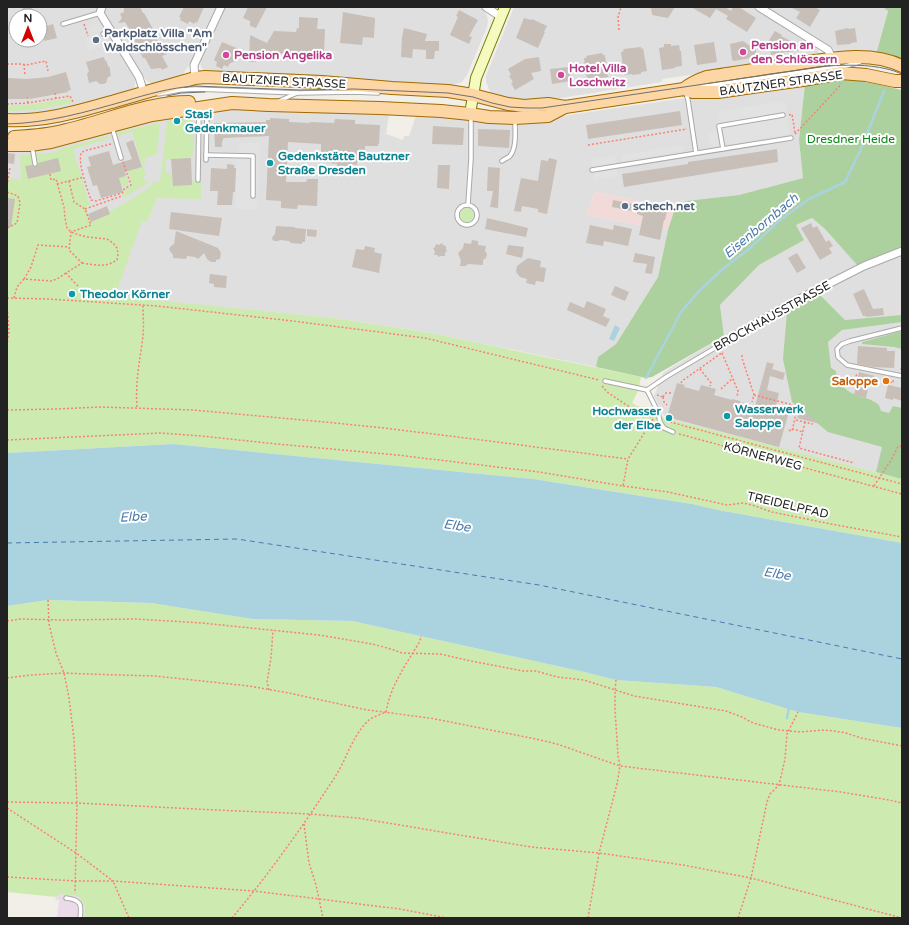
<svg xmlns="http://www.w3.org/2000/svg" width="909" height="925" viewBox="0 0 909 925" font-family="'Varela Round',sans-serif">
	<rect width="100%" height="100%" fill="#f2efe9"/>
	<g fill="#e0dfdf" fill-rule="evenodd">
		<path d="M 7,7 L 480,7 L 483,9 L 487,15 L 488,21 L 487,27 L 467,75 L 462,82 L 450,86 L 205,71 L 201,67 L 200,61 L 194,58 L 183,74 L 178,78 L 155,85 L 147,81 L 143,75 L 135,78 L 135,87 L 132,91 L 50,113 L 7,116 ZM 16,16 L 40,16 L 40,40 L 16,40 Z"/>
		<polygon points="514,7 883,7 888,10 875,58 841,54 819,40 815,47 818,50 819,55 817,57 662,79 662,82 542,101 525,101 496,96 490,92 486,82 486,76"/>
		<polygon points="805,84 799,140 803,178 739,195 686,201 675,208 595,192 586,215 668,230 658,277 616,344 598,357 596,367 431,333 334,318 12,287 7,285 7,149 212,110 261,110 389,115 386,134 403,140 404,136 409,136 416,116 465,119 548,119 576,114 678,99 776,89"/>
		<polygon points="812,218 825,229 857,265 902,247 902,479 819,458 784,450 665,418 654,396 664,372 724,336 720,305 759,265 803,240 796,225"/>
	</g>
	<polygon fill="#f2dad9" points="595,192 675,208 668,230 586,215"/>
	<polygon fill="#ebdbe8" points="60,894 77,896 84,904 85,912 84,918 57,918 59,900 55,900 56,897"/>
	<g fill="#cdebb0">
		<polygon points="69,98 71,103 36,110 7,111 7,106 34,104"/>
		<path d="M 192,117 L 194,142 L 192,157 L 191,158 L 165,160 L 166,173 L 172,173 L 173,186 L 192,185 L 192,181 L 201,182 L 201,199 L 157,198 L 147,222 L 142,221 L 115,296 L 334,318 L 431,333 L 641,377 L 638,391 L 632,403 C 640,409 644,405 650,407 L 653,415 L 902,479 L 902,543 L 718,510 L 692,504 L 533,479 L 173,444 L 7,453 L 7,178 L 21,180 L 20,155 C 31,154 55,155 63,148 L 108,136 L 109,139 L 73,149 L 89,202 L 91,204 L 87,206 L 88,214 L 92,222 L 110,214 L 109,212 L 146,190 L 151,186 L 154,181 L 160,182 L 167,121 Z"/>
		<polygon points="158,123 159,125 160,125 157,154 145,158 144,170 146,175 143,177 144,180 149,182 148,183 123,198 122,195 126,191 125,189 132,185 127,170 135,169 143,167 132,132 117,136 116,133"/>
		<polygon points="126,176 129,183 126,186 122,187 119,178"/>
		<circle cx="467" cy="215" r="7"/>
		<path d="M 48,600 L 151,603 L 252,619 L 352,621 L 580,671 L 616,680 L 716,687 L 798,712 L 902,728 L 902,918 L 84,918 C 86,906 85,904 77,896 L 60,894 L 56,897 L 7,892 L 7,606 Z"/>
	</g>
	<g fill="#add19e">
		<polygon points="883,7 902,7 902,65 875,58 888,11"/>
		<path d="M 838,79 C 860,80 881,85 902,90 L 902,247 L 857,265 L 825,229 L 812,218 L 796,225 L 804,240 L 759,265 L 720,305 L 724,336 L 652,377 L 646,378 L 596,367 L 598,357 L 616,344 L 658,277 L 668,230 L 675,208 L 686,201 L 739,195 L 803,178 L 799,140 L 805,84 Z"/>
		<path d="M 820,295 L 845,320 L 902,315 L 902,322 L 842,330 L 828,342 L 831,368 L 836,371 C 837,387 851,394 865,398 C 870,399 875,402 879,405 L 881,411 L 889,413 L 893,406 L 902,408 L 902,479 L 876,472 L 882,447 L 828,432 L 792,402 L 783,359 L 787,312 Z"/>
		<polygon points="902,331 902,349 894,347 862,344 862,342"/>
	</g>
	<g fill="#e2e2e2">
		<polygon points="98,23 107,43 88,52 86,43 86,37 90,35 88,29 91,28 92,25"/>
		<polygon points="785,101 790,134 711,147 708,132 717,130 716,122 720,121 718,112"/>
		<polygon points="239,143 260,143 257,209 236,209 236,161 211,160 211,151 238,152"/>
		<polygon points="683,145 684,151 622,161 621,155"/>
		<polygon points="615,156 618,176 594,180 591,160"/>
	</g>
	<g fill="#aad3df">
		<polygon points="615,325 620,328 614,341 609,339"/>
		<polygon points="173,444 533,479 692,504 718,510 902,543 902,728 798,712 716,687 616,680 580,671 352,621 252,619 151,603 48,600 7,606 7,453"/>
	</g>
	<g fill="none" stroke-linecap="round" stroke-linejoin="round">
		<g stroke="#aad3df" stroke-width="2.5">
			<polyline points="646,378 681,312 700,290 725,267 749,249 779,221 809,199 845,182 860,151 884,91"/>
			<polyline points="787,718 789,707"/>
		</g>
		<polyline stroke="#4a7aab" stroke-width="1" stroke-dasharray="5 4" stroke-linecap="butt" points="7,543 237,539 539,585 902,659"/>
	</g>
	<g fill="#c7bfb8">
		<polygon points="23,7 32,7 30,16 21,16"/>
		<polygon points="126,7 140,7 143,13 144,13 153,29 151,30 159,43 160,42 167,54 162,56 168,67 162,70 161,68 151,69 145,58 143,58 135,43 135,38 125,22 118,23 122,18 120,14 124,12 124,8"/>
		<polygon points="184,7 204,7 197,23 195,22 194,24 189,21 188,24 180,20 181,18 179,17"/>
		<polygon points="248,7 267,7 256,28 250,26 250,21 243,18"/>
		<polygon points="651,7 675,7 668,18 652,15"/>
		<polygon points="691,7 725,7 731,11 733,7 739,7 756,18 747,32 726,19 728,16 716,9 710,18"/>
		<polygon points="790,7 815,7 820,10 810,27 796,18 800,12"/>
		<polygon points="459,10 478,20 469,36 472,37 469,44 450,35 458,17 456,16"/>
		<polygon points="343,12 375,18 374,38 363,37 362,45 340,43"/>
		<polygon points="299,17 318,18 317,29 325,29 324,55 256,53 256,62 249,62 250,35 267,43 274,31 296,32 297,28 299,28"/>
		<polygon points="524,18 531,20 532,19 547,26 544,32 545,32 538,48 516,38"/>
		<polygon points="53,24 57,38 44,41 44,35 40,34 40,26 44,27"/>
		<polygon points="404,28 427,34 425,41 439,41 439,51 435,51 434,59 426,59 426,50 413,49 412,58 401,57 402,37"/>
		<polygon points="848,28 849,29 855,28 857,42 851,43 851,44 837,45 835,31"/>
		<polygon points="775,31 782,35 781,36 798,45 798,51 778,53 778,54 771,55 770,48 766,45"/>
		<polygon points="743,41 750,46 755,45 757,57 734,61 732,60 730,44"/>
		<polygon points="222,42 239,49 235,58 235,61 229,64 228,67 224,65 222,69 216,66 217,62 214,60"/>
		<polygon points="714,42 717,62 697,65 694,45"/>
		<polygon points="664,44 671,44 671,46 679,45 680,51 681,51 682,66 675,67 675,68 662,70 659,48 664,47"/>
		<polygon points="641,47 641,49 643,48 647,71 641,72 641,74 632,75 632,74 624,75 621,52 624,51 623,49"/>
		<polygon points="602,53 603,55 605,55 608,77 602,78 602,79 589,81 589,80 587,80 584,58 587,58 586,56"/>
		<polygon points="104,57 105,61 106,60 108,66 110,68 110,71 111,76 108,77 106,83 103,84 100,84 96,81 89,83 87,74 89,71 86,62"/>
		<polygon points="539,57 541,71 531,73 534,79 515,90 511,83 513,82 509,76 511,75 508,69 525,59"/>
		<polygon points="569,67 571,81 552,84 550,69"/>
		<polygon points="66,72 71,90 67,91 68,92 30,99 27,97 25,99 8,99 8,78 27,79 48,77"/>
		<polygon points="680,111 682,125 588,139 586,125"/>
		<polygon points="270,118 289,119 289,122 310,123 310,122 334,123 335,119 355,120 355,124 380,125 379,144 378,144 378,146 365,146 365,152 363,152 363,158 358,158 358,162 357,162 357,165 349,164 349,167 337,166 337,164 330,163 330,160 321,160 321,144 288,142 286,182 306,182 307,179 318,179 317,206 298,205 297,209 281,208 281,201 266,200 269,136 223,138 223,141 222,141 222,147 215,147 214,123 266,122 266,120 270,120"/>
		<polygon points="433,126 464,128 463,145 432,144"/>
		<polygon points="478,129 510,130 509,148 478,146"/>
		<polygon points="133,140 142,167 125,172 126,176 119,178 123,192 101,198 97,185 93,186 87,167 91,166 88,157 109,151 113,165 132,159 126,143"/>
		<polygon points="777,149 778,162 624,187 622,174 688,164 688,162"/>
		<polygon points="7,153 15,154 14,164 7,163"/>
		<polygon points="58,158 61,171 28,179 25,166 32,165 34,167 36,167 38,165 38,163"/>
		<polygon points="191,158 192,185 173,186 171,159"/>
		<polygon points="549,158 557,160 547,214 538,212 538,209 522,206 521,212 514,211 521,178 538,181 541,160 548,161"/>
		<polygon points="227,164 234,165 234,168 236,168 235,192 233,192 232,205 217,205 218,191 210,191 211,168 227,169"/>
		<polygon points="438,165 450,165 449,189 437,188"/>
		<polygon points="488,167 500,168 498,208 490,207 493,191 487,191"/>
		<polygon points="7,198 15,199 11,227 7,227"/>
		<polygon points="613,200 667,211 665,220 664,220 660,240 639,235 643,216 637,214 637,212 612,207"/>
		<polygon points="107,206 110,214 91,222 88,214"/>
		<polygon points="171,212 222,218 219,236 169,229"/>
		<polygon points="487,218 528,228 526,237 485,229"/>
		<polygon points="811,223 813,228 817,226 826,242 829,240 833,246 829,248 832,253 820,260 801,228"/>
		<polygon points="590,225 613,230 614,225 632,229 628,246 604,241 603,246 586,243"/>
		<polygon points="276,226 294,227 295,228 306,229 305,242 302,242 302,244 291,243 289,241 280,240 278,241 274,241 272,239 273,236 275,234"/>
		<polygon points="307,229 317,230 316,237 307,236"/>
		<polygon points="176,231 218,248 221,253 220,259 216,260 216,262 211,262 207,259 204,253 198,259 195,257 187,256 186,259 173,258 173,255 170,251 169,249 171,246 174,244"/>
		<polygon points="472,240 478,241 478,245 486,246 485,251 487,254 486,258 483,260 483,265 468,264 466,266 460,266 461,261 458,253 463,248 464,243 471,244"/>
		<polygon points="442,243 443,245 446,246 446,249 447,251 445,253 445,256 441,256 439,257 437,255 434,255 435,251 433,249 435,247 436,244 439,245"/>
		<polygon points="508,245 524,247 522,258 506,254"/>
		<polygon points="365,246 375,248 374,252 382,254 379,273 352,267 356,249 364,250"/>
		<polygon points="635,253 655,257 652,274 645,273 647,264 633,262"/>
		<polygon points="797,253 806,268 797,273 788,258"/>
		<polygon points="528,258 541,261 540,267 546,268 544,282 536,281 535,285 526,283 527,279 520,277 516,272 517,266"/>
		<polygon points="210,274 227,276 226,288 214,287 214,284 209,283"/>
		<polygon points="615,286 629,292 625,301 611,295"/>
		<polygon points="864,289 873,309 883,308 884,315 866,317 866,316 863,316 853,294"/>
		<polygon points="587,301 606,309 603,316 610,319 606,327 567,310 570,302 584,308"/>
		<polygon points="858,346 887,348 887,351 895,351 894,368 873,367 857,364"/>
		<polygon points="767,362 774,364 772,369 785,373 783,380 770,376 767,390 779,393 775,411 788,415 779,447 667,417 677,383 685,385 684,387 699,391 701,385 716,389 714,395 732,400 732,399 740,401 740,402 755,406"/>
		<polygon points="859,372 875,376 873,385 869,385 866,398 854,395"/>
		<polygon points="888,385 902,388 902,401 893,398 893,400 885,398"/>
		<polygon points="800,408 820,424 797,418"/>
	</g>
	<g fill="none" stroke-linecap="round" stroke-linejoin="round">
		<defs>
			<g id="lane">
				<polyline points="63,24 100,13"/>
				<polyline points="103,34 111,32"/>
				<polyline points="698,87 823,69 842,67 860,62"/>
				<polyline points="686,93 688,100 696,153"/>
				<polyline points="158,94 180,90 195,89 298,93 355,92 378,93"/>
				<polyline points="279,101 297,93"/>
				<polyline points="112,127 121,158"/>
				<polyline points="32,146 35,164"/>
				<polyline points="723,149 719,126 783,115"/>
				<polyline points="206,155 253,156 253,196"/>
				<polyline points="206,160 207,109"/>
				<path d="M 502,161 C 504,159 508,158 510,156 C 517,147 515,131 515,121"/>
				<polyline points="592,170 791,138"/>
				<polyline points="198,180 199,111"/>
				<polyline points="468,204 471,159 471,121 470,116"/>
				<circle cx="467" cy="215" r="10"/>
				<polyline points="902,328 850,341 842,344 837,349 838,357 847,365 902,376"/>
				<polyline points="605,381 647,390"/>
				<polyline points="647,390 666,377 720,345"/>
				<polyline points="647,390 658,412 660,422 664,428 673,432"/>
				<path d="M 66,898 C 81,900 82,904 80,918"/>
			</g>
			<g id="street">
				<polyline points="102,7 100,13 139,77 144,93"/>
				<polyline points="486,7 501,17"/>
				<polyline points="759,7 828,50 841,73"/>
				<polyline points="195,78 194,65 221,7"/>
				<polyline points="720,345 797,300 864,266 902,251"/>
			</g>
			<polyline id="secondary" points="470,114 476,78 505,7"/>
			<g id="primary">
				<path d="M 684,89 C 691,83 698,80 707,77 C 736,73 765,68 794,64 C 828,59 870,50 902,66"/>
				<path d="M 7,120 C 44,122 80,111 115,101 C 142,93 168,86 195,78 L 205,77 L 322,82 L 392,88 L 448,91 L 473,95 L 508,104 L 524,106 L 548,104 L 565,107"/>
				<path d="M 14,137 C 32,136 49,135 66,130 C 107,121 146,102 189,102"/>
				<polyline points="7,145 30,145 51,142 152,115 232,103 269,105 380,108 441,111 470,114 489,117 515,118 548,116 565,107 684,89 693,92 718,92 803,80 841,73 866,75 895,81 902,81"/>
			</g>
		</defs>
		<use href="#lane" stroke="#a9a9a9" stroke-width="5.5"/>
		<use href="#street" stroke="#a9a9a9" stroke-width="9"/>
		<use href="#secondary" stroke="#707d05" stroke-width="12"/>
		<use href="#primary" stroke="#a06b00" stroke-width="14"/>
		<g stroke="#fa8072" stroke-width="1.5" stroke-dasharray="2 2" stroke-linecap="butt">
			<polyline points="84,24 88,36"/>
			<polyline points="619,30 618,17 621,7"/>
			<polyline points="7,64 22,64 26,65 46,61 48,71"/>
			<polyline points="24,64 25,76"/>
			<polyline points="55,93 56,99"/>
			<polyline points="27,97 28,103"/>
			<polyline points="7,104 28,103 70,96 73,102"/>
			<polyline points="789,115 792,114 795,133"/>
			<polyline points="795,134 839,87 840,83"/>
			<path d="M 111,144 L 84,151 L 81,153 C 78,165 87,188 91,200 L 96,201 L 122,193 L 124,191 L 124,189 L 131,185 L 123,162"/>
			<polyline points="588,145 687,129"/>
			<path d="M 50,174 L 51,180 L 56,179 L 64,207 L 65,218 L 67,228 L 71,232 L 79,235 L 87,237 L 107,239 L 113,243 L 117,248 L 118,254 L 117,260 C 105,268 95,265 82,263"/>
			<polyline points="69,181 74,202 85,209 91,225 71,232 69,250 82,263 66,273 73,281 79,287"/>
			<polyline points="57,184 84,177"/>
			<polyline points="7,186 10,167"/>
			<polyline points="7,192 18,196 20,203 17,223 7,228"/>
			<polyline points="85,209 122,196"/>
			<polyline points="24,279 31,267 38,245 69,247"/>
			<polyline points="7,298 49,299 157,306 293,321 425,338 599,380"/>
			<polyline points="14,298 17,287 24,279 51,281 57,279 66,273"/>
			<polyline points="7,304 9,331 7,344"/>
			<polyline points="722,353 738,391 737,397"/>
			<polyline points="742,355 742,358 754,395 752,402"/>
			<polyline points="700,369 711,383 710,386"/>
			<polyline points="901,370 902,366"/>
			<polyline points="886,381 893,383 893,380"/>
			<polyline points="681,383 682,381 723,352"/>
			<polyline points="854,384 857,373"/>
			<polyline points="602,386 607,392 634,410 653,417"/>
			<polyline points="721,389 733,378"/>
			<polyline points="657,395 663,397"/>
			<polyline points="754,395 793,405 795,418 792,431 788,430"/>
			<polyline points="663,397 664,402 667,405"/>
			<polyline points="663,397 666,393 671,393"/>
			<path d="M 137,407 C 135,383 140,360 143,336 C 144,326 143,316 143,305"/>
			<polyline points="7,410 55,409 101,407 193,410 325,422 384,428 474,439 628,459"/>
			<polyline points="796,420 813,424"/>
			<polyline points="666,421 902,484"/>
			<polyline points="805,422 799,448 854,463"/>
			<polyline points="792,429 803,432"/>
			<polyline points="679,434 902,494"/>
			<polyline points="7,440 161,433 201,436 277,444 397,455 539,472 623,486 628,459 653,419"/>
			<polyline points="623,486 668,492 727,505 743,503 752,505 772,512 831,524 902,537"/>
			<polyline points="874,486 891,460 898,447 900,446 902,447"/>
			<polyline points="48,600 49,624 56,653 64,673 69,698 74,739 77,803 75,893"/>
			<polyline points="7,621 21,619 62,620 136,619 202,623 319,635 372,644 391,649 402,653 440,654 471,661 523,671 536,671 557,677 584,680 634,696 726,711 742,717 753,723 779,730 800,732 824,730 834,731 846,733 861,738 902,746"/>
			<polyline points="7,678 31,675 64,673 87,674 155,676 249,686 289,693 367,710 430,718 536,739 557,744 620,766 841,792 889,800 902,803"/>
			<polyline points="269,690 267,682 271,658 273,630"/>
			<polyline points="7,802 77,803 216,810 310,814 358,818 531,847 599,853 683,865 751,878 902,918"/>
			<polyline points="7,808 76,853 113,881 254,891 400,909 447,918"/>
			<polyline points="304,824 309,863 316,885 323,918"/>
			<polyline points="7,877 76,881 113,881 129,918"/>
			<path d="M 232,918 C 269,874 303,826 335,777 C 346,760 352,737 367,722 C 371,717 380,715 386,712 C 391,684 406,665 420,641 L 421,636"/>
			<polyline points="588,918 599,853 617,784 620,766 618,755 615,710 615,692 616,680"/>
			<polyline points="738,918 751,878 767,802 770,794 779,785 785,759 787,734 798,712"/>
		</g>
		<use href="#lane" stroke="#fff" stroke-width="3.5"/>
		<use href="#street" stroke="#fff" stroke-width="7"/>
		<use href="#secondary" stroke="#f7fabf" stroke-width="10"/>
		<use href="#primary" stroke="#fcd6a4" stroke-width="12"/>
		<g stroke="#707070" stroke-width="1">
			<polyline points="167,96 181,93 205,92"/>
			<path d="M 7,124 C 48,123 86,112 125,101 C 148,94 170,88 194,86 L 300,90 L 354,89 L 448,93 L 473,97 L 492,103 L 510,107 L 527,108 L 542,108 L 826,66 C 846,65 867,64 887,69 C 892,70 897,72 902,74"/>
		</g>
	</g>
	<g fill="#5c6f8a" stroke="#fff" stroke-width="1.5">
		<circle cx="96" cy="40" r="4"/>
		<circle cx="625" cy="206" r="4"/>
	</g>
	<g fill="#d1479c" stroke="#fff" stroke-width="1.5">
		<circle cx="743" cy="52" r="4"/>
		<circle cx="226" cy="55" r="4"/>
		<circle cx="561" cy="75" r="4"/>
	</g>
	<g fill="#0f9aa8" stroke="#fff" stroke-width="1.5">
		<circle cx="177" cy="121" r="4"/>
		<circle cx="270" cy="163" r="4"/>
		<circle cx="72" cy="294" r="4"/>
		<circle cx="727" cy="416" r="4"/>
		<circle cx="669" cy="418" r="4"/>
	</g>
	<circle fill="#e8710a" stroke="#fff" stroke-width="1.5" cx="886" cy="381" r="4"/>
	<g text-anchor="middle" dominant-baseline="central" stroke-width="4" stroke-linejoin="round" paint-order="stroke">
		<g font-size="12" font-weight="bold" fill="#4e5e75" stroke="#fff" text-anchor="start">
			<text x="104" y="33">Parkplatz Villa "Am<tspan x="104" dy="14">Waldschlösschen"</tspan></text>
			<text x="633" y="206">schech.net</text>
		</g>
		<g font-size="12" font-weight="bold" fill="#b23c85" stroke="#fff" text-anchor="start">
			<text x="751" y="45">Pension an<tspan x="751" dy="14">den Schlössern</tspan></text>
			<text x="234" y="55">Pension Angelika</text>
			<text x="569" y="68">Hotel Villa<tspan x="569" dy="14">Loschwitz</tspan></text>
		</g>
		<g font-size="12" fill="#222" stroke="#fff">
			<text transform="translate(284 81) rotate(3)">BAUTZNER STRASSE</text>
			<text transform="translate(781 83) rotate(-8)">BAUTZNER STRASSE</text>
			<text transform="translate(772 316) rotate(-29)">BROCKHAUSSTRASSE</text>
			<text transform="translate(763 456) rotate(15)">KÖRNERWEG</text>
			<text transform="translate(788 505) rotate(13)">TREIDELPFAD</text>
		</g>
		<g font-size="12" font-weight="bold" fill="#0d838f" stroke="#fff" text-anchor="start">
			<text x="185" y="114">Stasi<tspan x="185" dy="14">Gedenkmauer</tspan></text>
			<text x="278" y="156">Gedenkstätte Bautzner<tspan x="278" dy="14">Straße Dresden</tspan></text>
			<text x="80" y="294">Theodor Körner</text>
			<text x="735" y="409">Wasserwerk<tspan x="735" dy="14">Saloppe</tspan></text>
			<text x="661" y="411" text-anchor="end">Hochwasser<tspan x="661" dy="14">der Elbe</tspan></text>
		</g>
		<g font-size="12" fill="#0c8416" stroke="#fff">
			<text x="851" y="139">Dresdner Heide</text>
		</g>
		<g font-size="12" font-weight="bold" fill="#c56008" stroke="#fff" text-anchor="end">
			<text x="878" y="381">Saloppe</text>
		</g>
		<g font-size="13" font-style="italic" fill="#4a7aab" stroke="#fff">
			<text transform="translate(761 226) rotate(-40)">Eisenbornbach</text>
			<text transform="translate(133 517) rotate(-3)">Elbe</text>
			<text transform="translate(457 526) rotate(8)">Elbe</text>
			<text transform="translate(777 574) rotate(9)">Elbe</text>
		</g>
	</g>
	<rect width="909" height="925" fill="none" stroke="#222222" stroke-width="16"/>
	<g transform="translate(28 28)"><circle r="19" fill="#ffffff" stroke="#a7a7a7"/>
	<path d="M0-3L7 15L0 10L-7 15Z" fill="#d40000"/>
	<text y="-6" font-size="11" font-weight="bold" text-anchor="middle" fill="#222222">N</text>
	</g>
</svg>
